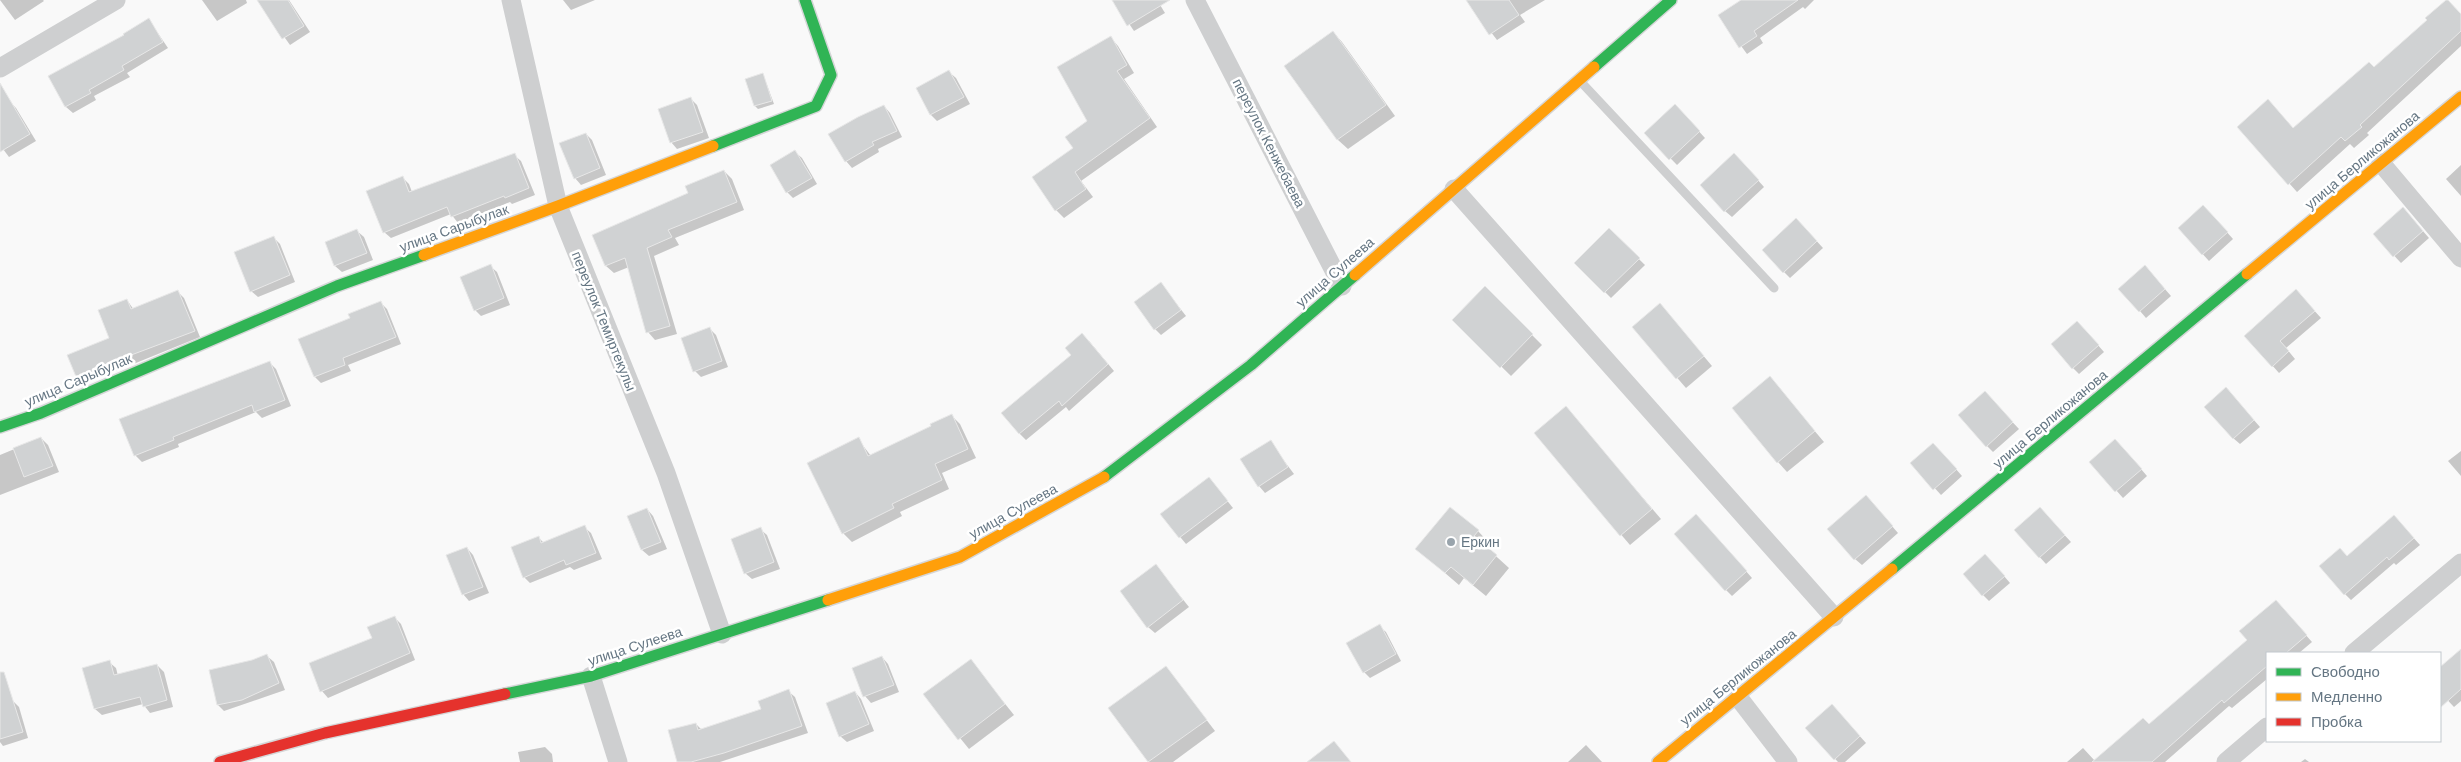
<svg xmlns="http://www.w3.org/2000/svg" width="2461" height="762" viewBox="0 0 2461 762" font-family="Arial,sans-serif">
	<rect width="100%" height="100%" fill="#f9f9f9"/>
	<g fill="#0003">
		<polygon points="0,0 43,0 44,1 15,20"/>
		<polygon points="202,0 246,0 247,3 217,21"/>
		<polygon points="273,0 289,0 310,32 290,45 263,7"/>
		<polygon points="563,0 595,0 571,10"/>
		<polygon points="1113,0 1157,0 1165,13 1134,31"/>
		<polygon points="1480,0 1545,0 1520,15 1525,22 1497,40 1471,6"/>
		<polygon points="1742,0 1814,0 1805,9 1803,7 1760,38 1763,43 1747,54 1719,16"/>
		<polygon points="2461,15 2461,46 2367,133 2369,135 2354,148 2350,144 2297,192 2239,127 2276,109 2294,129 2374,69"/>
		<polygon points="149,20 168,48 127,73 130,77 94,96 96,100 73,113 66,107 50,77 125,36"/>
		<polygon points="1333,32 1342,42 1395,116 1348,149 1338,140 1286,66"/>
		<polygon points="1111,38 1118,46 1134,73 1124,79 1157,127 1081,181 1093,197 1064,218 1056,210 1075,149 1089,121"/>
		<polygon points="949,72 956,78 970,104 937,121 931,115 917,89"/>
		<polygon points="763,74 774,104 758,109 755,106"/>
		<polygon points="691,99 697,105 709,138 677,149 671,142"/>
		<polygon points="10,102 16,108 36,141 9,157 0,145 0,108"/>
		<polygon points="1675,105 1705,138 1677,165 1646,133"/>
		<polygon points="884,106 890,113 902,137 878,149 879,152 852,168 846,161"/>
		<polygon points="586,134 592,140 606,175 581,185 575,178"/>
		<polygon points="795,152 802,158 817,184 793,198 787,192"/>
		<polygon points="514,155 521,161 535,195 512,204 510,202 458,223 451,214 391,238 384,232 403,178 409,184 412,192"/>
		<polygon points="1741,161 1764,187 1732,217 1725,211"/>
		<polygon points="2461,165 2461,196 2446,179"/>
		<polygon points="724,171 732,179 744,210 675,238 679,245 654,256 677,334 655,340 648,332 629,267 614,273 606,266 593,236 690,194"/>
		<polygon points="2210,213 2233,239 2209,261 2179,228"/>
		<polygon points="2409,215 2429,238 2401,263 2374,234"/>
		<polygon points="1803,226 1823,248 1790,278 1784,272"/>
		<polygon points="1609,230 1645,265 1611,298 1576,263"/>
		<polygon points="357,231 364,237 373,260 342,272 335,266 326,243"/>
		<polygon points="274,238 280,244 295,282 258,297 251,291"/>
		<polygon points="490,266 497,272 510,305 481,316 475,310"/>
		<polygon points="2151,273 2171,296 2146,318 2140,311"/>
		<polygon points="1161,284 1186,316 1161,335 1155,329"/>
		<polygon points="1485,288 1542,345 1511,376 1454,320"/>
		<polygon points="178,292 184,298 200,337 84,384 78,378 111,338 127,300 134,310"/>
		<polygon points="2302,297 2321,318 2286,348 2295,359 2279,373 2246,336"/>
		<polygon points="380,302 387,309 401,344 348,365 351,371 321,383 315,377 352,319"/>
		<polygon points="1669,315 1712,366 1686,388 1633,327"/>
		<polygon points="709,328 716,335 728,367 701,377 695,371"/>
		<polygon points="2084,329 2104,352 2079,374 2073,368"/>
		<polygon points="1089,341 1114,371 1069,411 1066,407 1026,440 1019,433"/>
		<polygon points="270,363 276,369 291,406 262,418 256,412 178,444 179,447 142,462 135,455"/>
		<polygon points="1770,378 1824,442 1787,472 1778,462"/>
		<polygon points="2232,395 2260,427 2240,444 2233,438"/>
		<polygon points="1991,399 2019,429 1993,452 1987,446"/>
		<polygon points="1566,408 1661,519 1630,545 1535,434"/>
		<polygon points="951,415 960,424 976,458 942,473 949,489 900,512 902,516 852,542 843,533 808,464 858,439 871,456 932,427"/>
		<polygon points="41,438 48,445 59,472 0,495 0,455"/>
		<polygon points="1270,442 1294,474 1265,493 1259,486"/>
		<polygon points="2122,447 2147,476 2123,498 2091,462"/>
		<polygon points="1940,451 1962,476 1941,495 1912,463"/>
		<polygon points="2461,451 2461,476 2448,461"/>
		<polygon points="1209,478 1233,508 1186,544 1162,515"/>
		<polygon points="1872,503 1898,533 1862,565 1855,559"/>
		<polygon points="647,509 653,516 667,549 649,556 642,550 629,516"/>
		<polygon points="2046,515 2071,542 2046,564 2016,531"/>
		<polygon points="2394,516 2420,545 2396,565 2394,563 2351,600 2345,594 2347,557"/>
		<polygon points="1703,522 1752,578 1732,596 1726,590"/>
		<polygon points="584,527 591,533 602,559 574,570 570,567 530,583 524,577 538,537 544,543"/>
		<polygon points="760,529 767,535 780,569 752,579 745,573"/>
		<polygon points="1478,531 1490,544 1487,548 1509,568 1486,596 1464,578 1459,585 1417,549"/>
		<polygon points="467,548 473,555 489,593 469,601 463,594"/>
		<polygon points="1992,562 2010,583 1989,601 1983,595"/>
		<polygon points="1156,566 1189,607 1155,633 1148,627"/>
		<polygon points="2282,608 2312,642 2299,653 2267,653 2267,679 2232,708 2229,706 2165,762 2067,762 2083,748 2095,761 2149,726 2249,640"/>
		<polygon points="394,617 401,624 415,660 328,698 322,691"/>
		<polygon points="1379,626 1386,632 1401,661 1370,678 1364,672"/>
		<polygon points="2461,651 2461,701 2454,707 2440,692 2440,669"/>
		<polygon points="267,656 274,662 285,690 224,711 218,705"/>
		<polygon points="882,657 888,664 899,692 871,703 865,696 853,668"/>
		<polygon points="970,660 1014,715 969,749 925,695"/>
		<polygon points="109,662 116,668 118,676 157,665 164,672 173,707 150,713 143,704 102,715 95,709 84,669"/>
		<polygon points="1166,667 1215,731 1173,762 1149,762 1110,708"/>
		<polygon points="788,691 795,697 808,733 720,762 678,762 696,724 702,730 762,710"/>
		<polygon points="855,692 861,699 874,731 847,742 840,736"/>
		<polygon points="13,701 19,707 28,738 3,746 0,742 0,705"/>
		<polygon points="1838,712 1866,743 1845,762 1838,762 1807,728"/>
		<polygon points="1586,745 1602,762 1568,762"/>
		<polygon points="545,747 552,754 553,762 520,762 518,752"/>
		<polygon points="2305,759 2309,762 2301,762"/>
	</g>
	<g fill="#d0d2d3" stroke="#e8e8e8">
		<polygon points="257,0 288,0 304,26 282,39"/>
		<polygon points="1112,0 1170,0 1127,26"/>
		<polygon points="1466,0 1509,0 1519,15 1489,35"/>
		<polygon points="1741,0 1798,0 1754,31 1757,36 1739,48 1718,15"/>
		<polygon points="2446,0 2448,0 2461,14 2461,31 2360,125 2362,127 2345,141 2341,137 2288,185 2237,127 2268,99 2293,128 2369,62 2374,67 2427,20 2425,18"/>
		<polygon points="149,18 163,42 122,66 124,70 89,90 91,93 65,107 48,76 124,35 123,34"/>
		<polygon points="1333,31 1386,105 1337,140 1284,66"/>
		<polygon points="1111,36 1127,65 1117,71 1150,118 1075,172 1086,189 1055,211 1032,177 1073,148 1065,137 1087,121 1057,67"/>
		<polygon points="949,70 964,97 930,115 916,88"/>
		<polygon points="763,73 772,101 754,106 745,79"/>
		<polygon points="0,83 30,134 0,152"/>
		<polygon points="691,97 703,132 670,143 658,109"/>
		<polygon points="1675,104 1700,131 1669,160 1644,133"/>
		<polygon points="884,105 897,131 872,142 874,145 845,162 828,134 858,117"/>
		<polygon points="586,133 600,168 574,179 559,143"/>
		<polygon points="795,150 812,178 786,193 770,165"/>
		<polygon points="515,153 529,188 505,198 504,196 451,217 447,207 383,233 366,191 403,176 409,192"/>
		<polygon points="1734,153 1759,180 1724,212 1700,185"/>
		<polygon points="724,170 737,202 668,230 672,237 647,248 670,326 646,333 625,258 605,266 592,235 688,193 685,186"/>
		<polygon points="2203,205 2228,232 2202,255 2178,228"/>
		<polygon points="2403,207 2423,231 2393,257 2373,234"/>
		<polygon points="1796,218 1817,241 1783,273 1762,250"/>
		<polygon points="1609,228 1640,258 1604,293 1574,263"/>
		<polygon points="357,229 367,253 334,266 325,242"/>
		<polygon points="274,236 290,275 250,292 234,252"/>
		<polygon points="491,264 504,298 474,311 460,277"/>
		<polygon points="2145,265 2165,289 2139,312 2118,289"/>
		<polygon points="1161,282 1181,310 1154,330 1134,302"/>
		<polygon points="1485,286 1533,334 1500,368 1452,320"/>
		<polygon points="2296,289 2315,311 2280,341 2289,351 2272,367 2244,336"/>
		<polygon points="178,290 195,331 94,369 95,372 77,379 67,355 109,338 98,310 127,299 131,309"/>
		<polygon points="381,301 396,337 343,358 345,365 314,377 298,339 350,318 348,314"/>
		<polygon points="1660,303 1704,356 1676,379 1632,327"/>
		<polygon points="2077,321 2099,345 2072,369 2051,344"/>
		<polygon points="710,327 722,361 693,372 681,338"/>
		<polygon points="1082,333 1108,364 1062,406 1059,401 1019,434 1001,413 1071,355 1065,348"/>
		<polygon points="270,361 285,400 254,412 252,405 173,437 174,440 134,456 119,419"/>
		<polygon points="1770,376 1815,431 1777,463 1732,408"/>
		<polygon points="2226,387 2254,420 2233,439 2204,407"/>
		<polygon points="1985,391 2013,422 1986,447 1958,415"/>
		<polygon points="1566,406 1652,509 1620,536 1534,433"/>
		<polygon points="952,414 968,449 935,464 942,480 892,504 894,508 842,534 807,463 859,437 868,456 931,426 930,424"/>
		<polygon points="41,437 53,466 24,477 13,448"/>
		<polygon points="2115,439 2142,469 2115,492 2089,462"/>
		<polygon points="1271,440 1288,467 1258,487 1240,459"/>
		<polygon points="1933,443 1957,469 1933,490 1910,463"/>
		<polygon points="1209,477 1228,501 1179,538 1160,514"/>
		<polygon points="1866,495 1893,526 1854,560 1827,529"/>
		<polygon points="1450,507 1479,530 1474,536 1497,555 1473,585 1451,567 1445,573 1415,549"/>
		<polygon points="2040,507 2065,535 2039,558 2014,530"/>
		<polygon points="647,508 661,542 641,550 627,516"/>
		<polygon points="1696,514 1747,571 1725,591 1674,534"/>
		<polygon points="2394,515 2414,538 2389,560 2387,557 2344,595 2319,566 2340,548 2347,556"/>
		<polygon points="585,525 596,553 566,565 564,560 523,578 511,547 539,536 541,543"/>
		<polygon points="761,527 774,562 744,574 731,539"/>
		<polygon points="467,547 483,587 462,595 446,555"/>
		<polygon points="1985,554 2005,576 1982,596 1963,574"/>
		<polygon points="1156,564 1183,600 1147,628 1120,591"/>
		<polygon points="2276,600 2307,635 2286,653 2267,653 2267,666 2224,703 2222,700 2152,762 2092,762 2143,718 2149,724 2247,640 2239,631"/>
		<polygon points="395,616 410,653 320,692 309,663 372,638 367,627"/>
		<polygon points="1380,624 1396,654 1363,673 1346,643"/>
		<polygon points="2461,649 2461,689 2440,708 2440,667"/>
		<polygon points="267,654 279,683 242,700 217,705 209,670 252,660"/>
		<polygon points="882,656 894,685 863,697 852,668"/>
		<polygon points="971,659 1005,704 958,740 923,694"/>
		<polygon points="110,660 114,675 157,664 167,700 143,707 140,697 94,709 82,668"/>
		<polygon points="1166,666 1207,720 1148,762 1108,708"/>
		<polygon points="0,672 4,672 23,732 0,739"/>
		<polygon points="789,689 802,726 724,753 691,762 677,762 668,730 696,723 698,730 761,709 758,701"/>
		<polygon points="855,691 869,724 839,737 826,703"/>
		<polygon points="1832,704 1860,736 1834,760 1805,728"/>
		<polygon points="1334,741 1351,762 1307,762"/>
	</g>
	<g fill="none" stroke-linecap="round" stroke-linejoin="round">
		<defs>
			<g id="fast">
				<polyline points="1594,67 1671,0"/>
				<polyline points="713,146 816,106 831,75 805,0"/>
				<polyline points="0,427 41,413 337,286 424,255"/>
				<polyline points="1104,477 1251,365 1355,275"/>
				<polyline points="1892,569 2247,274"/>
				<polyline points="505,694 591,676 828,600"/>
			</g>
			<g id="slow">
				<polyline points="424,255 558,206 713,146"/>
				<polyline points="2247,274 2461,97"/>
				<polyline points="1355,275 1594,67"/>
				<polyline points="828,600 960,557 1104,477"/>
				<polyline points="1658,762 1892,569"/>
			</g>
			<polyline id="jam" points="220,762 325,733 505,694"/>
		</defs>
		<use href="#fast" stroke="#d5d6d7" stroke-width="14"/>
		<use href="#slow" stroke="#d5d6d7" stroke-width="14"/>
		<use href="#jam" stroke="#d5d6d7" stroke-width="14"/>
		<polyline stroke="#cecfd0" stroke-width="9" points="1581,82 1774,288"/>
		<g stroke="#cecfd0" stroke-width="19">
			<polyline points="511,0 558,206 666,473 722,634"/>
			<polyline points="1195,0 1342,286"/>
			<polyline points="0,68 116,0"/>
			<polyline points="2381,163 2461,258"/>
			<polyline points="1454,189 1834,617"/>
			<polyline points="2354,653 2461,563"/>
			<polyline points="591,676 618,762"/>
			<polyline points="1738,697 1788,762"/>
			<polyline points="2226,762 2267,727"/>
		</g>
		<use href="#fast" stroke="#30b455" stroke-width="11"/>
		<use href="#slow" stroke="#ff9f0a" stroke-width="11"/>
		<use href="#jam" stroke="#e5322d" stroke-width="11"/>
	</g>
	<circle fill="#99a4ac" stroke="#fff" stroke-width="2" cx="1451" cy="542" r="5"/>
	<g text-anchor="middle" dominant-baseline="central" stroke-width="5" stroke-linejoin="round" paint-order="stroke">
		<g font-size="14" fill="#657683" stroke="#fff">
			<text transform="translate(1269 143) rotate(63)">переулок Кенжебаева</text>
			<text transform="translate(2362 160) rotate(-40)">улица Берликожанова</text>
			<text transform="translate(454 228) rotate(-20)">улица Сарыбулак</text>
			<text transform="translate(1335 272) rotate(-41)">улица Сулеева</text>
			<text transform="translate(604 321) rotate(68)">переулок Темиртекулы</text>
			<text transform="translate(78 380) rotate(-23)">улица Сарыбулак</text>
			<text transform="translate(2050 419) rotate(-40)">улица Берликожанова</text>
			<text transform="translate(1013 511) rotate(-29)">улица Сулеева</text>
			<text transform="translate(635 646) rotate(-18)">улица Сулеева</text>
			<text transform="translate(1738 677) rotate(-39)">улица Берликожанова</text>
		</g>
		<g font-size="14" fill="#657683" stroke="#fff" text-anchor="start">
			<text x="1461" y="542">Еркин</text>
		</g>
	</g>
	<rect x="2266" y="652" width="175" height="90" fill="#ffffff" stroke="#c1c8cd"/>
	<rect x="2276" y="668" width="25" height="8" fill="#30b455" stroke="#c1c8cd"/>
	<text x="2311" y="677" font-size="15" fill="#657683">Свободно</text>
	<rect x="2276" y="693" width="25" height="8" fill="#ff9f0a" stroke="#c1c8cd"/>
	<text x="2311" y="702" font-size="15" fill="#657683">Медленно</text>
	<rect x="2276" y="718" width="25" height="8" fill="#e5322d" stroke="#c1c8cd"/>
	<text x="2311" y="727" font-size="15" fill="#657683">Пробка</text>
</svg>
